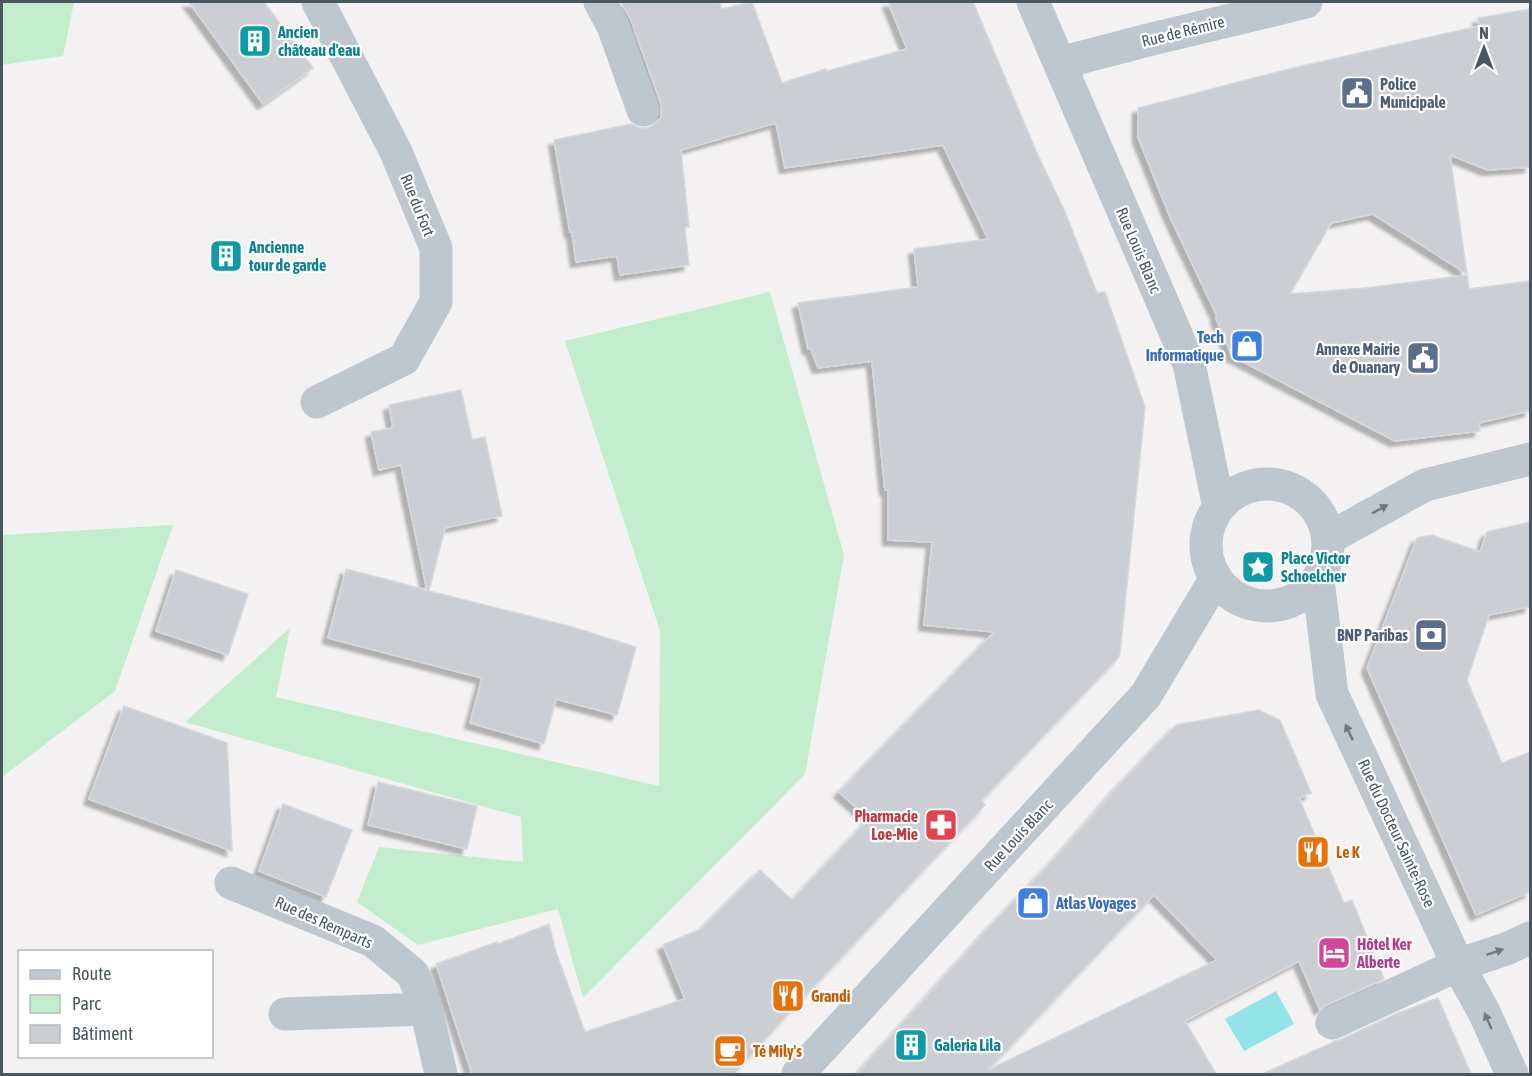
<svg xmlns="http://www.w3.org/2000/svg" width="1532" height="1076" viewBox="0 0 1532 1076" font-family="'Asap Condensed',sans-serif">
	<defs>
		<filter id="shadow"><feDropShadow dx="-5.5" dy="5.5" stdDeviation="1.5" flood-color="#0004"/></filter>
	</defs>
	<rect width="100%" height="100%" fill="#f3f1f1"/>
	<g fill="#c2eecd">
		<polygon points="2,2 74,2 63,56 2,65"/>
		<polygon points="770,292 844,555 805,774 583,998 558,909 418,945 357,902 379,847 523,862 521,817 185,722 290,628 276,697 659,786 660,631 565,341"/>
		<polygon points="173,525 115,691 2,777 2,535"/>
	</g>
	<polygon fill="#92e4e9" points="1276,991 1294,1024 1244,1051 1225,1019"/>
	<g fill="#cbcfd3" stroke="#d5d8dc" stroke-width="1.5" fill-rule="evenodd" filter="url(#shadow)">
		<polygon points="189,2 264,2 313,68 263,104"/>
		<polygon points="621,2 719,2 722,9 752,2 782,83 826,69 827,71 907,49 888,2 973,2 1037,153 1065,212 1097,293 1105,292 1145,407 1120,654 1117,659 981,801 985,805 788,1014 734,1074 472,1074 436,964 497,942 498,944 549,924 556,952 585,1032 685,999 663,945 701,929 760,870 792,900 869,819 839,792 994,632 924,625 932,542 888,540 888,490 885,490 872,361 818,368 811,349 808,349 798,303 918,287 914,249 988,239 943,145 785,168 776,123 681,150 689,227 685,227 689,265 620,275 617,256 576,262 572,232 570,232 554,140 631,124 639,128 649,128 661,118 661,104 631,20"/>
		<polygon points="1530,9 1530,167 1488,170 1450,155 1467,274 1373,214 1331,223 1290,294 1365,288 1467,275 1469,289 1530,281 1530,411 1479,423 1480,431 1395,441 1232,356 1216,318 1217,316 1170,217 1138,137 1138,108 1293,68 1479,26 1478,18"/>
		<polygon points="461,390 472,440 485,437 502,516 445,528 429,591 572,627 636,647 617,715 556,699 544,744 470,723 482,678 328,638 346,569 427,590 401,465 379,470 371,432 393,428 389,405"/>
		<polygon points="1530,522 1530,607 1489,615 1467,680 1502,763 1530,752 1530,892 1476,915 1367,668 1417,538 1432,535 1480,552 1487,532"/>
		<polygon points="176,570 248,594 228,655 156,631"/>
		<polygon points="124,706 227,743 232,851 89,799"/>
		<path d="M 1258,710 L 1280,720 L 1311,793 L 1299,798 L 1344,903 L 1352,900 L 1384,979 L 1324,1006 L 1320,1010 L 1299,961 L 1185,1021 L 1216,1074 L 857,1074 L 989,927 L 1059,854 L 1117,787 L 1176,725 ZM 1154,895 L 1217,960 L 988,1070 L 1129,921 Z"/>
		<polygon points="378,782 477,806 467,849 368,825"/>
		<polygon points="283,804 352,830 326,897 259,871"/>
		<polygon points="1438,998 1471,1074 1262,1074 1334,1042 1333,1041 1340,1040 1398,1013"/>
	</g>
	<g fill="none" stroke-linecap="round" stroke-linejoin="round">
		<g stroke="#bec7cd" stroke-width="33">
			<polyline points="600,2 613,26 643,110"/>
			<polyline points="1033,2 1189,364 1219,507"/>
			<polyline points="1060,63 1148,40 1306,2"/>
			<polyline points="317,402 404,359 436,302 436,248 396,152 318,2"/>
			<circle cx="1267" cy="545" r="61"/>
			<polyline points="1329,538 1425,485 1530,459"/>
			<polyline points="1318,580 1332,694 1458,965 1484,1012 1512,1074"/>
			<polyline points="231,883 373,941 413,974 426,1009 441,1074"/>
			<polyline points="285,1014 426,1009"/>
			<polyline points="1332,1023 1458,965 1506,949 1530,938"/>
			<polyline points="798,1074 1146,695 1216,578"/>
		</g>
	</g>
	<defs><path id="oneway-solid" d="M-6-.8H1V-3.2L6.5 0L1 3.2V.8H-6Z" transform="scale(1.5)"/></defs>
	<g fill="#6d797f">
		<use href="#oneway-solid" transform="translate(1380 509) rotate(-29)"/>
		<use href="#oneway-solid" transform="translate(1349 732) rotate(-115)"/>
		<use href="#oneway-solid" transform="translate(1495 952) rotate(-19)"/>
		<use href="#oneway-solid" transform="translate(1488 1021) rotate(-114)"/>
	</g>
	<defs>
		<symbol id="building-square" viewBox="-11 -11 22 22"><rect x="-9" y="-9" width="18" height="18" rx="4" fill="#0f9aa8" stroke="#fff"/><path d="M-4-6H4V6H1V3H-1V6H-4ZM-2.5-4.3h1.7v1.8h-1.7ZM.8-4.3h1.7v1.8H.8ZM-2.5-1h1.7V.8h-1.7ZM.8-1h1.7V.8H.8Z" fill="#fff"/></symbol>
		<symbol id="civic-square" viewBox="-11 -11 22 22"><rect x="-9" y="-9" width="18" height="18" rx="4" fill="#5c6f8a" stroke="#fff"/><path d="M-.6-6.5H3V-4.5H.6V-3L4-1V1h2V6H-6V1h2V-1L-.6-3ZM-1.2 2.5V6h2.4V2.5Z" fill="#fff"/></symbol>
		<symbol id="shop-square" viewBox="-11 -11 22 22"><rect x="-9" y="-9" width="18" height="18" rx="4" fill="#3f7fe0" stroke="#fff"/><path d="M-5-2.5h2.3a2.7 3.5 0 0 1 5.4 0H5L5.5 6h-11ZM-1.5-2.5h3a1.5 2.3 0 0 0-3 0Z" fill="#fff"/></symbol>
		<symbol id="sight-square" viewBox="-11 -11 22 22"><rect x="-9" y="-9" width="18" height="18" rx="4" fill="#0f9aa8" stroke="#fff"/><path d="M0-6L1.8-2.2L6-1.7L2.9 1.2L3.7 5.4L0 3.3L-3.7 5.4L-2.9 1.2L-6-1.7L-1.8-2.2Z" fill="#fff"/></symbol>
		<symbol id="bank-square" viewBox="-11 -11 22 22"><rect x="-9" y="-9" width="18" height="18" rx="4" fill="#5c6f8a" stroke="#fff"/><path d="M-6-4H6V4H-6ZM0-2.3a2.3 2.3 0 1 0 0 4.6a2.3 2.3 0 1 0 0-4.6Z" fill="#fff"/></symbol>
		<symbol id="pharmacy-square" viewBox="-11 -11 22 22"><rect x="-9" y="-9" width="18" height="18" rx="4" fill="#e0444e" stroke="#fff"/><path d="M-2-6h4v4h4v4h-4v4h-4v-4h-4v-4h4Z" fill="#fff"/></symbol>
		<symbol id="restaurant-square" viewBox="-11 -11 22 22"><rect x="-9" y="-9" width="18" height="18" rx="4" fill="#e8710a" stroke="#fff"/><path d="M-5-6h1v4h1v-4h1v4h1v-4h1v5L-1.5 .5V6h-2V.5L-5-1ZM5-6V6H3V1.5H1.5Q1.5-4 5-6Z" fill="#fff"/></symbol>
		<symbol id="hotel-square" viewBox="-11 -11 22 22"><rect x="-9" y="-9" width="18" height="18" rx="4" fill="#d1479c" stroke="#fff"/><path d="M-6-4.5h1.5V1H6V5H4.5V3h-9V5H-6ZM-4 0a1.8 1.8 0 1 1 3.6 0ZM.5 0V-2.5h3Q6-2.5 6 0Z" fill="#fff"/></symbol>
		<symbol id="cafe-square" viewBox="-11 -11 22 22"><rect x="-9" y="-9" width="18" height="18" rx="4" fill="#e8710a" stroke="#fff"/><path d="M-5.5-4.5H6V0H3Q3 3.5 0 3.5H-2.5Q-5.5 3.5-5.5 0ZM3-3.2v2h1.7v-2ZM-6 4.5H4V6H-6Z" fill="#fff"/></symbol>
	</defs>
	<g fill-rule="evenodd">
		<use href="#building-square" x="236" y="22" width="38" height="38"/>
		<use href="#civic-square" x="1338" y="74" width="38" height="38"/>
		<use href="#building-square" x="207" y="237" width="38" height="38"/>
		<use href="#shop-square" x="1228" y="327" width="38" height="38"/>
		<use href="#civic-square" x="1404" y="339" width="38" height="38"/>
		<use href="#sight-square" x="1239" y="548" width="38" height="38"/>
		<use href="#bank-square" x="1412" y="616" width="38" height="38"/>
		<use href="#pharmacy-square" x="922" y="806" width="38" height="38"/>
		<use href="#restaurant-square" x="1294" y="833" width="38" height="38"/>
		<use href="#shop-square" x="1014" y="884" width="38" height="38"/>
		<use href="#hotel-square" x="1315" y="934" width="38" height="38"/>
		<use href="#restaurant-square" x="769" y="977" width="38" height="38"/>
		<use href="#building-square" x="892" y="1026" width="38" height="38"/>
		<use href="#cafe-square" x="711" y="1032" width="38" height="38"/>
	</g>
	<g text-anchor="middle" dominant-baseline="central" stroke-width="4.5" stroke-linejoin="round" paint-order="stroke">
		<g font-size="16" fill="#4a575e" stroke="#fff">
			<text transform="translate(1183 31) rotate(-14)">Rue de Rémire</text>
			<text transform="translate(418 205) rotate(68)">Rue du Fort</text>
			<text transform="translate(1139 250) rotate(67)">Rue Louis Blanc</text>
			<text transform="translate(1397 833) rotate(65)">Rue du Docteur Sainte-Rose</text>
			<text transform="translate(1018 835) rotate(-47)">Rue Louis Blanc</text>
			<text transform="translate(324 922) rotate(24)">Rue des Remparts</text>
		</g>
		<g font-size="16" font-weight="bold" fill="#0d838f" stroke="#fff" text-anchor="start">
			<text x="278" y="32">Ancien<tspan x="278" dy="18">château d'eau</tspan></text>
			<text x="249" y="247">Ancienne<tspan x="249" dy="18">tour de garde</tspan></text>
			<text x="1281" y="558">Place Victor<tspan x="1281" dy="18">Schoelcher</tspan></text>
			<text x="934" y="1045">Galeria Lila</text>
		</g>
		<g font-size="16" font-weight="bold" fill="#4e5e75" stroke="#fff" text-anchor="end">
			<text x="1380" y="84" text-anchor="start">Police<tspan x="1380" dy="18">Municipale</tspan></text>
			<text x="1400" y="349">Annexe Mairie<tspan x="1400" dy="18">de Ouanary</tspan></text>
			<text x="1408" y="635">BNP Paribas</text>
		</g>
		<g font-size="16" font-weight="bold" fill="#366cbe" stroke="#fff" text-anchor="end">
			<text x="1224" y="337">Tech<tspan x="1224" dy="18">Informatique</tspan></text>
			<text x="1056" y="903" text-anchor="start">Atlas Voyages</text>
		</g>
		<g font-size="16" font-weight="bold" fill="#be3a42" stroke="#fff" text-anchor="end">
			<text x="918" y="816">Pharmacie<tspan x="918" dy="18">Loe-Mie</tspan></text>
		</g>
		<g font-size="16" font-weight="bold" fill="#c56008" stroke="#fff" text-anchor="start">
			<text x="1336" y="852">Le K</text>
			<text x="811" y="996">Grandi</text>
			<text x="753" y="1051">Té Mily's</text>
		</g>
		<g font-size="16" font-weight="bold" fill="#b23c85" stroke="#fff" text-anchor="start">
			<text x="1357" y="944">Hôtel Ker<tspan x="1357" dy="18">Alberte</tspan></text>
		</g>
	</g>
	<rect width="1532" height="1076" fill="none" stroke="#4a575e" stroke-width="6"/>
	<rect x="18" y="950" width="195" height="108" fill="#ffffff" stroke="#b7bcbf" stroke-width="1.5"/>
	<rect x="30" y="970" width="30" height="9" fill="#bec7cd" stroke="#b7bcbf" stroke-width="1.5"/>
	<text x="72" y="980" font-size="18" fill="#4a575e">Route</text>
	<rect x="30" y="995" width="30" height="18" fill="#c2eecd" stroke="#b7bcbf" stroke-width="1.5"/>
	<text x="72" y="1010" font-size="18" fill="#4a575e">Parc</text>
	<rect x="30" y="1025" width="30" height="18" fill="#cbcfd3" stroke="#b7bcbf" stroke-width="1.5"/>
	<text x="72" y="1040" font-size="18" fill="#4a575e">Bâtiment</text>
	<g transform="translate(1484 48)" stroke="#ffffff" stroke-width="4.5" paint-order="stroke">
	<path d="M0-4.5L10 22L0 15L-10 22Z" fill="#4a575e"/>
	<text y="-9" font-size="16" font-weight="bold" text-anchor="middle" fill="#4a575e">N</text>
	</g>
</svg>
